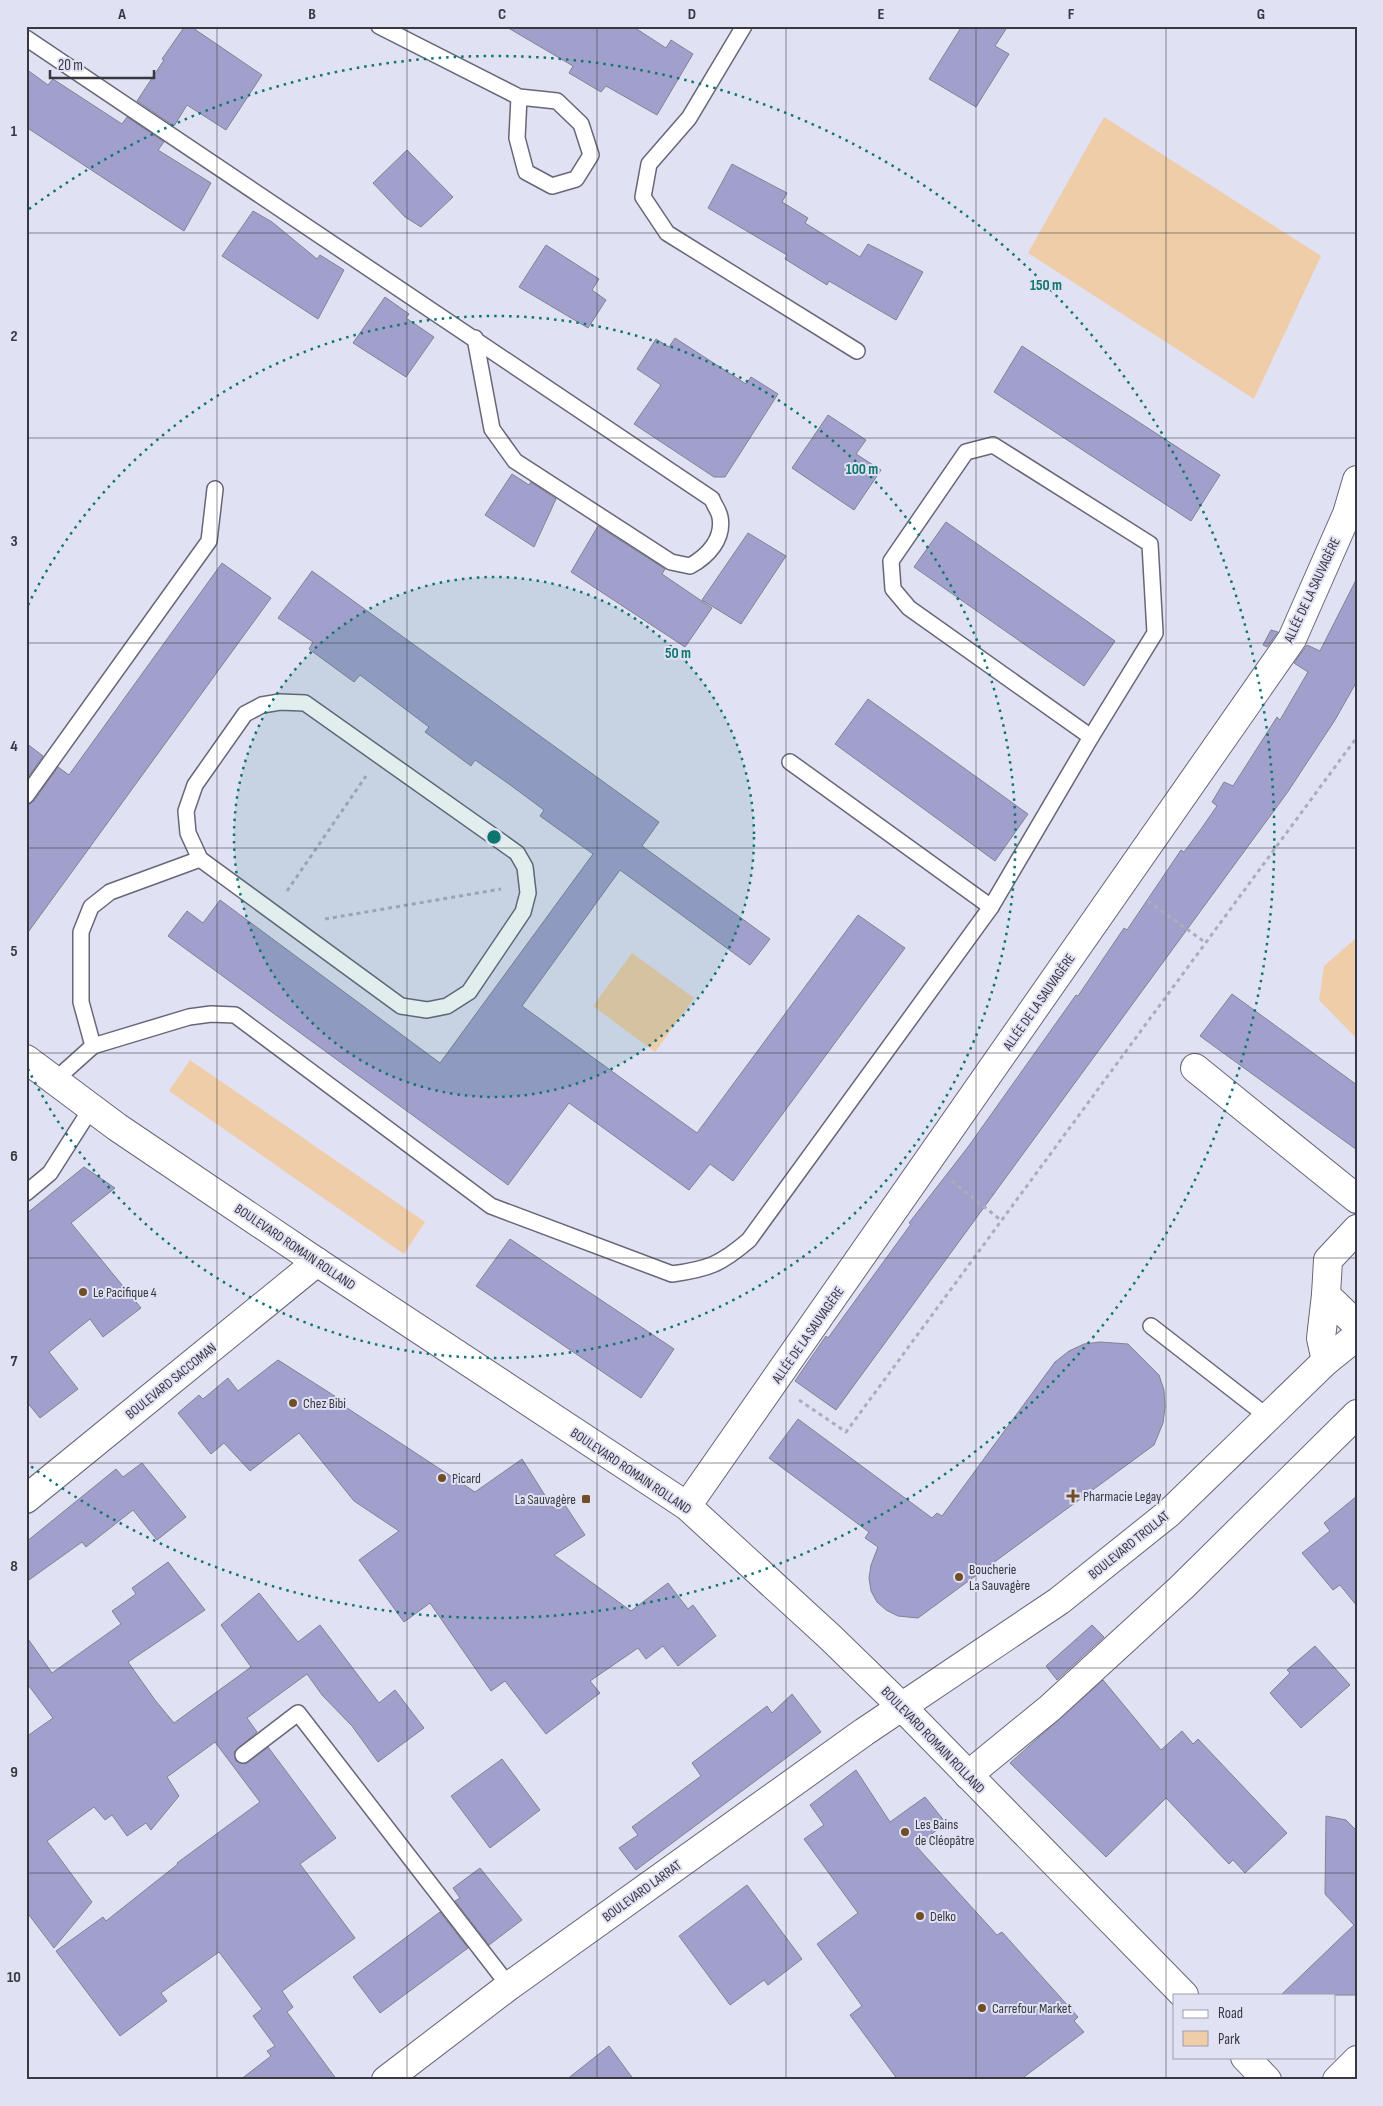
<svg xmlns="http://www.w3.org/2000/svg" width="1383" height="2106" viewBox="0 0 1383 2106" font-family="'Sofia Sans Condensed',sans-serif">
	<rect width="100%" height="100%" fill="#e1e1f4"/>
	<g fill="#efcda9">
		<polygon points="1104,117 1321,256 1254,399 1028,253"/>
		<polygon points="1355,939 1357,940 1357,1039 1319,1000 1324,966"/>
		<polygon points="632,953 694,998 655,1052 593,1006"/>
		<polygon points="190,1060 425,1222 404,1254 169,1091"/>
	</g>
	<g fill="#a1a0cd" stroke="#828294">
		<polygon points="185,26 190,26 262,75 226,130 187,105 174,126 137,101 164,60 162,59"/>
		<polygon points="505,26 632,26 666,48 671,40 693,54 657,115 606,86 601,92 569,73 573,66"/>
		<polygon points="962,26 1008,26 995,46 1009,54 976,107 929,79"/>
		<polygon points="26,69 48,85 53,79 122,124 127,117 164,142 158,150 211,183 184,231 26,127"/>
		<polygon points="407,150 453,197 421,227 405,217 373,183"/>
		<polygon points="732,164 787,193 782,202 808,218 805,223 860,257 868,244 923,272 896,320 829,281 827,285 785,259 787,255 708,208"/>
		<polygon points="253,211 272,222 317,259 320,255 344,270 318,319 222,256"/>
		<polygon points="546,245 599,279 592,290 606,300 588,328 519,287"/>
		<polygon points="385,297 409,314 406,318 434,337 406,377 353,343"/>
		<polygon points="675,338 746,384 751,377 778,394 725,477 714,477 634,424 661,385 637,369 656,339 669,347"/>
		<polygon points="1022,346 1220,475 1191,521 994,392"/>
		<polygon points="828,415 866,440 856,454 881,470 854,510 792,468"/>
		<polygon points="512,474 529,485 531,482 556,499 534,547 485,515"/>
		<polygon points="946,522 1115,641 1084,686 914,567"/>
		<polygon points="598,526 665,569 662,574 712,608 685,647 571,572"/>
		<polygon points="748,533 786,556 741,624 702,600"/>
		<polygon points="222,563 271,598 26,935 26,805 34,801 58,767 69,775"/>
		<polygon points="312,571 659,822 642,846 770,939 750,965 620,870 522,1006 697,1133 858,915 905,948 733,1181 710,1164 689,1190 569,1103 508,1185 168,936 187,911 203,923 220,900 440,1063 593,854 540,816 544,810 509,784 475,760 471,766 425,732 429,727 360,675 354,682 309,649 313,642 278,618"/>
		<polygon points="1357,578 1357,681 1335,720 1287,793 1191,924 836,1410 795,1381 826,1336 828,1338 911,1224 909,1223 968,1147 1076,995 1078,996 1124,928 1127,930 1181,850 1184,852 1201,829 1217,806 1212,802 1224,782 1233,786 1277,717 1280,720 1308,672 1294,663 1307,645 1320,651"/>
		<polygon points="1271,630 1278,632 1267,647 1263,645"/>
		<polygon points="868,699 1028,814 995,861 835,744"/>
		<polygon points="26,743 43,756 26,780"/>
		<polygon points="1232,994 1357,1085 1357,1150 1200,1036"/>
		<polygon points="84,1167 115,1188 71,1223 141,1308 103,1337 90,1319 49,1352 78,1389 40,1418 26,1401 26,1214"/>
		<polygon points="510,1239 674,1349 641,1398 476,1286"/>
		<polygon points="1100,1342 1128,1344 1159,1375 1164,1390 1165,1407 1163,1423 1154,1445 918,1618 898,1616 886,1610 877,1602 871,1591 869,1578 871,1565 878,1547 865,1538 869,1532 769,1458 798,1419 932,1518 937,1513 942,1516 1055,1362 1069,1351 1084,1344"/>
		<polygon points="278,1360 341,1400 338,1402 475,1492 522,1459 553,1508 563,1502 585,1535 554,1555 631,1611 668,1583 688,1609 693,1605 716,1636 678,1666 663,1646 646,1659 638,1648 590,1681 600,1693 546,1734 505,1681 491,1691 430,1603 404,1622 359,1560 399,1531 354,1501 299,1433 250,1471 224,1443 211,1454 178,1413 199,1395 203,1399 228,1378 238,1391"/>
		<polygon points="142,1463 186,1517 157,1540 133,1510 86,1547 82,1542 26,1582 26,1542 116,1469 123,1477"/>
		<polygon points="1357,1496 1357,1606 1340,1585 1333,1590 1302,1553 1330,1531 1324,1523"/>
		<polygon points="168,1562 205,1610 128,1662 155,1700 174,1723 251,1667 221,1625 259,1593 298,1642 320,1625 379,1703 395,1690 424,1728 378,1762 352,1726 322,1695 307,1674 247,1718 257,1732 234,1752 236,1761 245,1764 268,1747 336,1838 300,1864 355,1938 282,1991 293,2007 287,2012 337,2080 240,2080 271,2056 267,2051 275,2046 253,2016 262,2009 219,1952 161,1993 167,2001 120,2036 56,1951 103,1917 106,1921 178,1864 177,1863 260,1802 215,1742 167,1777 179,1796 151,1830 146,1823 127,1836 112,1815 105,1820 94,1807 47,1841 92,1902 54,1948 26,1911 26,1737 53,1718 26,1682 26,1636 52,1673 121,1624 112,1611 136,1594 132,1588"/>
		<polygon points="1092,1625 1104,1637 1057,1680 1046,1666"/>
		<polygon points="1315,1646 1350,1685 1301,1728 1270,1693 1290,1673 1287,1670"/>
		<polygon points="1103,1680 1161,1750 1182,1731 1193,1744 1198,1739 1287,1833 1245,1873 1233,1860 1229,1864 1166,1798 1106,1857 1010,1763"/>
		<polygon points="792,1694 821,1732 636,1870 619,1848 638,1835 632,1827 701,1776 692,1763 767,1706 772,1713"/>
		<polygon points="502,1759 540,1810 490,1848 451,1796"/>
		<polygon points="856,1770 890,1822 925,1797 946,1823 916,1846 997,1935 1002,1932 1078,2017 1074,2021 1084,2032 1020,2080 898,2080 850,2015 862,2006 817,1944 858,1913 804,1839 824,1825 810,1805"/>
		<polygon points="1326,1816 1346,1820 1357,1831 1357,1995 1281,1995 1354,1925 1325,1894"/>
		<polygon points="480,1868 522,1920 489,1945 455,1901 460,1898 453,1888"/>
		<polygon points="747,1885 802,1959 768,1985 764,1980 730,2005 679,1936"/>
		<polygon points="440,1912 468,1948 380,2013 353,1977"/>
		<polygon points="609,2046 634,2080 566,2080"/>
	</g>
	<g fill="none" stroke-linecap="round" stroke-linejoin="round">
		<defs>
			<g id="service">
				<polyline points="379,26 519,97 557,101 581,124 591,155 576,179 552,186 526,172 517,138 519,97"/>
				<polyline points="744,26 689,118 649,164 643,197 667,233 857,351"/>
				<path d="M 26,38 L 712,499 C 714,505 719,511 720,517 C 724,539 708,556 690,566 L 671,562 L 515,461 L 492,429 L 475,338"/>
				<polygon points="993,445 1150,544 1155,633 1091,737 909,608 893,589 891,561 966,452"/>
				<polygon points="280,702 305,703 517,853 525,867 528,893 523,912 469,992 447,1006 427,1010 401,1006 200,859 188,833 186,811 195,785 245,714 262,705"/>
				<polyline points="790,762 991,907 1091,737"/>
				<polyline points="26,796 209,541 215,489"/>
				<polyline points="93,1046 81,1002 81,932 91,907 110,892 200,859"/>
				<path d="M 54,1081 L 93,1046 L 189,1017 L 211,1014 L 235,1015 L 491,1206 L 672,1274 C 709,1269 721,1264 749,1240 L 991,907"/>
				<polyline points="26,1193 50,1173 92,1107"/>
				<polyline points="1151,1326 1268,1417"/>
				<polyline points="243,1755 298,1713 509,1986"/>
			</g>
			<g id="minor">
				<polyline points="1195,1068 1357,1199"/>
				<polyline points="1326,1295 1328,1260 1357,1229"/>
				<polyline points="1326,1361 1321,1338 1326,1295 1357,1325"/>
				<polyline points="26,1499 317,1262"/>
				<polyline points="687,1506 1292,639 1347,514 1357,480"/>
				<polyline points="968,1775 1050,1708 1182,1587 1357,1414"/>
				<polyline points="386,2080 509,1986 864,1732 1059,1601 1169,1513 1326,1361 1357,1336"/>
				<polyline points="1337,2080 1357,2060"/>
			</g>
			<g id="secondary">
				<polyline points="26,1059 117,1127 317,1262 687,1506 830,1637 902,1707 1184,1995"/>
				<polyline points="1245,2057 1267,2080"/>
			</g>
		</defs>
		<use href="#service" stroke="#676778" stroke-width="18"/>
		<use href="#minor" stroke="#676778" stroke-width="30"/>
		<use href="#secondary" stroke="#676778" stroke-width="30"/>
		<g stroke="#acacbb" stroke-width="3" stroke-dasharray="4 4" stroke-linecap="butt">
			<polyline points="287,891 366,776"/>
			<polyline points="1148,901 1206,943"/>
			<polyline points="325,919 501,889"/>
			<polyline points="952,1181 1002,1221"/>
			<polyline points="799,1400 846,1432 1357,737"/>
		</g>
		<use href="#service" stroke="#fff" stroke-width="15"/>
		<use href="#minor" stroke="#fff" stroke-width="28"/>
		<use href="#secondary" stroke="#fff" stroke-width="28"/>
	</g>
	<path fill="none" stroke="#383840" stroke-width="1" stroke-opacity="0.55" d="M 217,26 L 217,2080M 407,26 L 407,2080M 597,26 L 597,2080M 786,26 L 786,2080M 976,26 L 976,2080M 1166,26 L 1166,2080M 26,233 L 1357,233M 26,438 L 1357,438M 26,643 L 1357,643M 26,848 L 1357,848M 26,1053 L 1357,1053M 26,1258 L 1357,1258M 26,1463 L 1357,1463M 26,1668 L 1357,1668M 26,1873 L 1357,1873"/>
	<circle cx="494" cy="837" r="260" fill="#0f766e" fill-opacity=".12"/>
	<g fill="none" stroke="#0f766e" stroke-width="2.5" stroke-dasharray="2.5 5">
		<circle cx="494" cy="837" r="260"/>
		<path d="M28 605A521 521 0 1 1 28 1069"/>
		<path d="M29 209A781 781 0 1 1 29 1465"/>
	</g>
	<g fill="#704e26" stroke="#e1e1f4" stroke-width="2">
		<circle cx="83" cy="1292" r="5"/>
		<circle cx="293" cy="1403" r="5"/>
		<circle cx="442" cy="1478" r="5"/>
		<path d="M1070.5 1488.5h5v5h5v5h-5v5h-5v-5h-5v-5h5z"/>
		<rect x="581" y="1494" width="10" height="10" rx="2.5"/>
		<circle cx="959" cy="1577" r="5"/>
		<circle cx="905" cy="1832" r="5"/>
		<circle cx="920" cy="1916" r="5"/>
		<circle cx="982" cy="2008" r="5"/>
	</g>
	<g text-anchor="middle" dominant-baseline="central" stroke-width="4" stroke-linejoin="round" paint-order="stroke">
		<g font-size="14" fill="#383840" stroke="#e1e1f4">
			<text transform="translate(1312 590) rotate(-65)">ALLÉE DE LA SAUVAGÈRE</text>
			<text transform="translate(1039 1002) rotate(-55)">ALLÉE DE LA SAUVAGÈRE</text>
			<text transform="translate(295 1247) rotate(34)">BOULEVARD ROMAIN ROLLAND</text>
			<text transform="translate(808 1335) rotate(-55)">ALLÉE DE LA SAUVAGÈRE</text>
			<text transform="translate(171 1381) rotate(-39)">BOULEVARD SACCOMAN</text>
			<text transform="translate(631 1471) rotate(34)">BOULEVARD ROMAIN ROLLAND</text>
			<text transform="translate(1129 1545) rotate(-39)">BOULEVARD TROLLAT</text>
			<text transform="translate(933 1740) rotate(46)">BOULEVARD ROMAIN ROLLAND</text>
			<text transform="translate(642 1891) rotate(-36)">BOULEVARD LARRAT</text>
		</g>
		<g font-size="14" fill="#383840" stroke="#e1e1f4" text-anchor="start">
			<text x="93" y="1292">Le Pacifique 4</text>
			<text x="303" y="1403">Chez Bibi</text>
			<text x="452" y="1478">Picard</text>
			<text x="1083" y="1496">Pharmacie Legay</text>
			<text x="576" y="1499" text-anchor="end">La Sauvagère</text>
			<text x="969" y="1569">Boucherie<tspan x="969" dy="16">La Sauvagère</tspan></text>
			<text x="915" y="1824">Les Bains<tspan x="915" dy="16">de Cléopâtre</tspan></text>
			<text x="930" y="1916">Delko</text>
			<text x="992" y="2008">Carrefour Market</text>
		</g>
	</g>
	<circle cx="494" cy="837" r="8" fill="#0f766e" stroke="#e1e1f4" stroke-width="2.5"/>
	<g font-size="15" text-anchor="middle" font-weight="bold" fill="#0f766e" stroke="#e1e1f4" stroke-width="4" stroke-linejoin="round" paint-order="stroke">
		<text x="1046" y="290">150 m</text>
		<text x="862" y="474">100 m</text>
		<text x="678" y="658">50 m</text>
	</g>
	<rect width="1383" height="2106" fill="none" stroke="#e1e1f4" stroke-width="55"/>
	<rect x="1173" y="1994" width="162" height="65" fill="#e1e1f4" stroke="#9d9dac"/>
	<rect x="1183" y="2010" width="25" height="8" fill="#ffffff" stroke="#9d9dac"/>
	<text x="1218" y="2018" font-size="15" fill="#383840">Road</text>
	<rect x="1183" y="2031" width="25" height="15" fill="#efcda9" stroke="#9d9dac"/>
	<text x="1218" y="2044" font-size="15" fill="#383840">Park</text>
	<path d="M50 70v8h104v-8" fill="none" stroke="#383840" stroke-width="2.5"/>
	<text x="58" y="70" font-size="15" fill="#383840" stroke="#e1e1f4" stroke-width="4" paint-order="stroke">20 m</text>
	<rect x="28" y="28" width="1328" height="2050" fill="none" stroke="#383840" stroke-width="2"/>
	<g font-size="16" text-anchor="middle" font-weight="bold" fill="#383840">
		<text x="122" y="19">A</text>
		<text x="312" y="19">B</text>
		<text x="502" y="19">C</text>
		<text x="692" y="19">D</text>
		<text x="881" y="19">E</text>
		<text x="1071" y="19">F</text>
		<text x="1261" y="19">G</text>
		<text x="14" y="136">1</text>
		<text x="14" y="341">2</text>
		<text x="14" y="546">3</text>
		<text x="14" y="751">4</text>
		<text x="14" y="956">5</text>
		<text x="14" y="1161">6</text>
		<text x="14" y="1366">7</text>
		<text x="14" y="1571">8</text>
		<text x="14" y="1777">9</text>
		<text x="14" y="1982">10</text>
	</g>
</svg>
